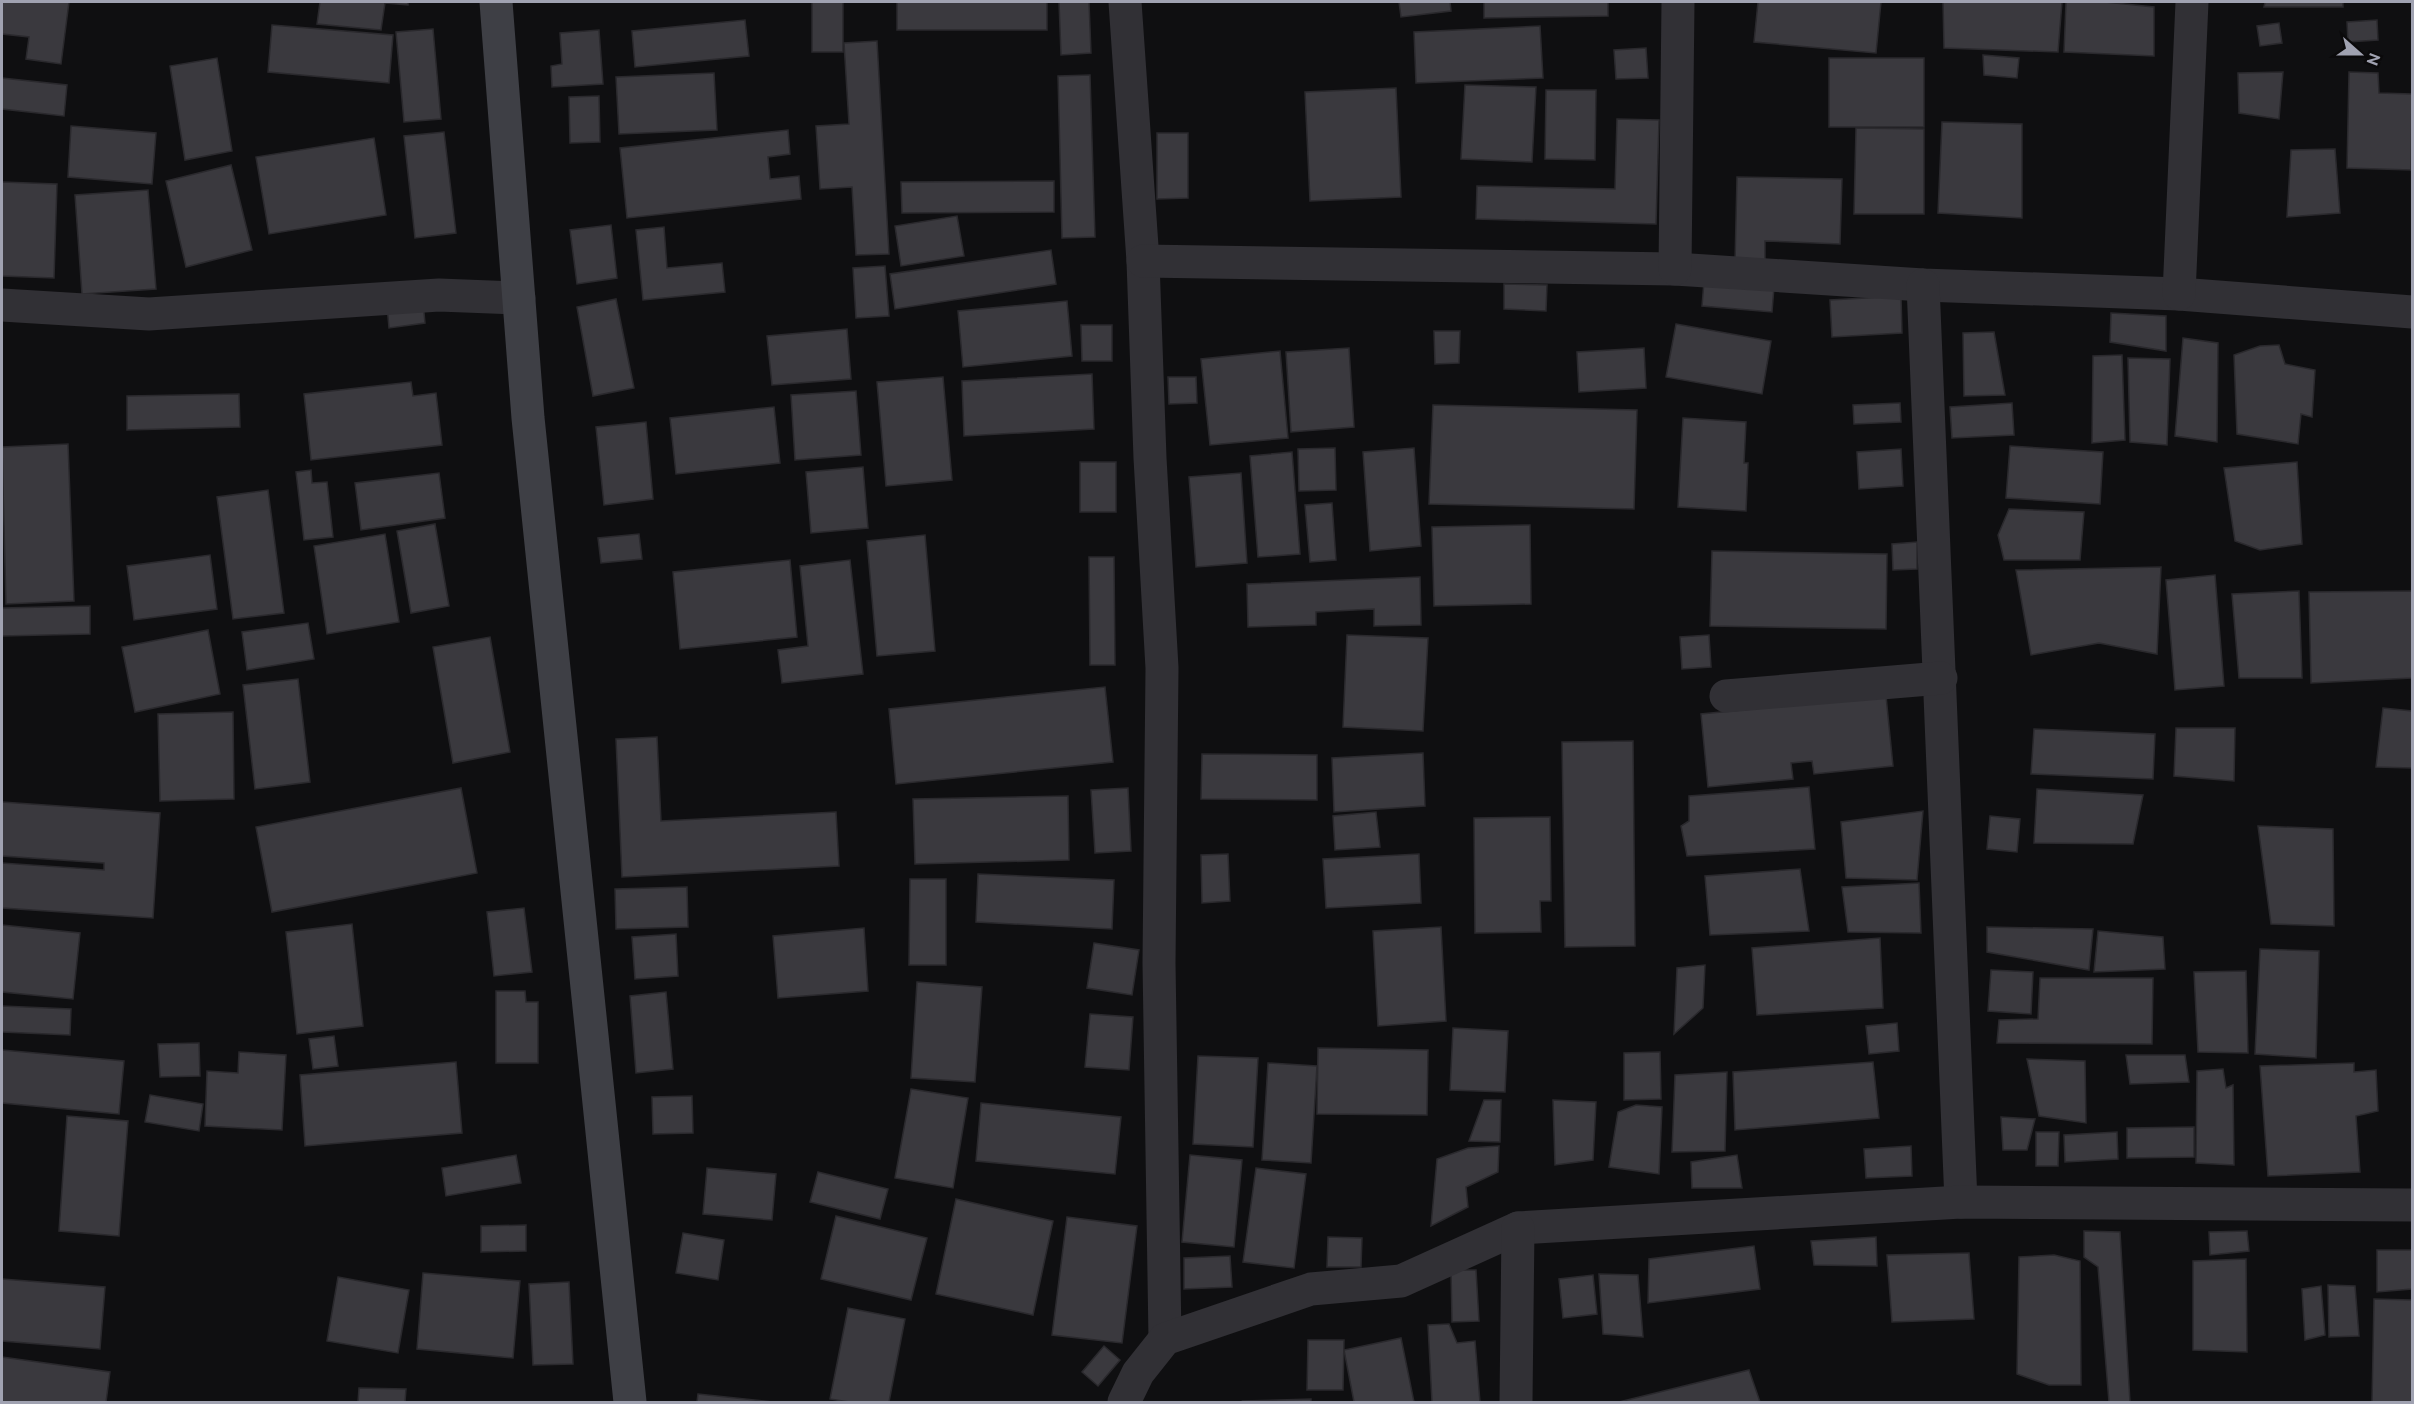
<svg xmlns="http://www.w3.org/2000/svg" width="2414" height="1404" viewBox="0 0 2414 1404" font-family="Ubuntu,sans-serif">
	<rect width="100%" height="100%" fill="#0f0f11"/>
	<g fill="#3a393e" stroke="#2a292d" stroke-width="1.5">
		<polygon points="2,2 69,2 61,64 26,59 29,37 2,34"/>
		<polygon points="320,2 408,2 408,5 385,3 381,30 317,24"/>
		<rect x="812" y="2" width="31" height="50"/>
		<rect x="897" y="2" width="150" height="28"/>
		<polygon points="1059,2 1089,2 1091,53 1061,55"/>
		<polygon points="1399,2 1450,2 1451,11 1401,17"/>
		<polygon points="1484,2 1608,2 1608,16 1484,18"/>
		<polygon points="1758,2 1881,2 1876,53 1754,42"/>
		<polygon points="1943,2 2062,2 2058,52 1944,48"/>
		<polygon points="2066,2 2105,2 2154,7 2154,56 2064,52"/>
		<polygon points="2265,2 2343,2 2343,7 2264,7"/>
		<polygon points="745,20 749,56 635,67 632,31"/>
		<polygon points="2377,20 2378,40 2348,42 2347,22"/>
		<polygon points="2279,23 2282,43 2260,46 2257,26"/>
		<polygon points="272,25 393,35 389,83 268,72"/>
		<polygon points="1540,26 1543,78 1416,83 1414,32"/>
		<polygon points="433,29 441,119 404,122 396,32"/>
		<polygon points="599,30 603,84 552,87 551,66 562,64 560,33"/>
		<polygon points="877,41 889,254 856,255 852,187 820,189 816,126 849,124 844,43"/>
		<polygon points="1646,48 1648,78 1616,79 1614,50"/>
		<polygon points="1983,55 2019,58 2017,78 1984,75"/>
		<polygon points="217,58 232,151 185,160 170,66"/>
		<rect x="1829" y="58" width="95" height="69"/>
		<polygon points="2283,72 2279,119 2239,113 2238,73"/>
		<polygon points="2349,72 2378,73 2379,93 2412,94 2411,170 2347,168"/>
		<polygon points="714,73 717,130 619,134 616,77"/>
		<polygon points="1090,75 1095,237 1062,238 1058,76"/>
		<polygon points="2,78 67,85 64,116 2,109"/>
		<polygon points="1465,85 1536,87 1532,162 1461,159"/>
		<polygon points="1396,88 1401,197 1310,201 1305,92"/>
		<polygon points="1546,90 1596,90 1595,160 1545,159"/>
		<polygon points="599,96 600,142 570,143 569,97"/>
		<polygon points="1617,119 1659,120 1656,224 1476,219 1477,186 1615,189"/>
		<polygon points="1942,122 2022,124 2022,218 1938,213"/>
		<polygon points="71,126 156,133 152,184 68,177"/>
		<polygon points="1856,128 1924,129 1924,214 1854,214"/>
		<polygon points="788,130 790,154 768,157 770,179 799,176 801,199 627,218 620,148"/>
		<polygon points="444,132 456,233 415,238 404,136"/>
		<polygon points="1157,133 1188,133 1188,198 1157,199"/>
		<polygon points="374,138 386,215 269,234 256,157"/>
		<polygon points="2335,149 2340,213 2287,217 2291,150"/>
		<polygon points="231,165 252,250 186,267 166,181"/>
		<polygon points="1737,177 1842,179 1840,244 1765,241 1765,263 1735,262"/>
		<polygon points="1054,181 1054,212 902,213 901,182"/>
		<polygon points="2,182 57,184 54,278 2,276"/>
		<polygon points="148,190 156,289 82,294 75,195"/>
		<polygon points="957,216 964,256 901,266 895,226"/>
		<polygon points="611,225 617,278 577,284 570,230"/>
		<polygon points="664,227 667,268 722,263 725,292 643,300 636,230"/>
		<polygon points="1051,250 1056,284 895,309 890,274"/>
		<polygon points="885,266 889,316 856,318 853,268"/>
		<polygon points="1704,281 1774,287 1772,312 1702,306"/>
		<polygon points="1504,284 1547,285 1546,311 1504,309"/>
		<polygon points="1901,296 1902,333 1832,337 1830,300"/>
		<polygon points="616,299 634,388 593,396 577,307"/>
		<polygon points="1067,301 1072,356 963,367 958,311"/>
		<polygon points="423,302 425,323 389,328 387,306"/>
		<polygon points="2111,313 2166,316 2166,351 2110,342"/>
		<polygon points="1676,324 1771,341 1762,394 1666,377"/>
		<polygon points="1081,325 1112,325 1112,361 1082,361"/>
		<polygon points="847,329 851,379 772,385 767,336"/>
		<polygon points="1434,331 1460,331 1459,363 1435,364"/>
		<polygon points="1994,332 2005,395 1964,396 1963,333"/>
		<polygon points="2183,338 2218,343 2217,442 2175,436"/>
		<polygon points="2279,345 2285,364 2315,370 2312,417 2301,414 2298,444 2237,434 2234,355 2260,346"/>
		<polygon points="1349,348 1354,427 1291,432 1286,352"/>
		<polygon points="1644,348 1646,388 1579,392 1577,352"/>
		<polygon points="1280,351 1288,438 1210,445 1201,359"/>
		<polygon points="2122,355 2125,440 2092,443 2093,356"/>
		<polygon points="2128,358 2170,359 2167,445 2130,442"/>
		<polygon points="1092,374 1094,429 964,436 962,381"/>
		<polygon points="943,377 952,480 886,486 877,382"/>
		<polygon points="1168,377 1196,377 1197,403 1169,404"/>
		<polygon points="411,382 413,396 436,393 442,445 311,460 304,394"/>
		<polygon points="856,391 861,455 795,460 791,395"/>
		<polygon points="239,394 240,427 127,430 127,396"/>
		<polygon points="1900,403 1901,422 1854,424 1853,405"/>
		<polygon points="2012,403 2014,435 1952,438 1950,407"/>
		<polygon points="1433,405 1637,410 1634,509 1429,504"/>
		<polygon points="774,407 780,463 676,474 670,418"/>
		<polygon points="1683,418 1746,422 1744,463 1748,463 1746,511 1678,507"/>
		<polygon points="646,422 653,499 604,505 596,427"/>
		<polygon points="68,444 74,601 6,604 2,447"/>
		<polygon points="2010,446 2103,452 2100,504 2006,498"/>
		<polygon points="1335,448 1336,490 1299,491 1298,449"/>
		<polygon points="1414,448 1421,546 1370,551 1363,452"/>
		<polygon points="1901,449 1903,486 1859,489 1857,452"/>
		<polygon points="1292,452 1300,554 1258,557 1250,456"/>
		<rect x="1080" y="462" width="36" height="50"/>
		<polygon points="2297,462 2302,544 2260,550 2235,541 2224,468"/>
		<polygon points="863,467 868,528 811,533 806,472"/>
		<polygon points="311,470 312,483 327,482 333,537 304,540 296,472"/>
		<polygon points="439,473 445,518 361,530 355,483"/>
		<polygon points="1241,473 1247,563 1196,567 1189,477"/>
		<polygon points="268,490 284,613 233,619 217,497"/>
		<polygon points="1332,503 1336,560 1310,562 1305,505"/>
		<polygon points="2009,509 2084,512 2080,560 2004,560 1998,535"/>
		<polygon points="435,524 449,606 411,613 397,531"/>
		<polygon points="1530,525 1531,604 1434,606 1432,527"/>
		<polygon points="385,534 399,622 327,634 314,546"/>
		<polygon points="639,534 642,559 601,563 598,538"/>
		<polygon points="925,535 935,651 877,656 867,541"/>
		<polygon points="1917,542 1917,569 1893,570 1892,544"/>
		<polygon points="1712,551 1887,554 1886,629 1710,626"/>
		<polygon points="210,555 217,609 134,620 127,566"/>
		<polygon points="1089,557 1114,557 1115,665 1090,665"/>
		<polygon points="790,560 797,637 680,649 673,572"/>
		<polygon points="850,560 863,674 782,683 778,650 808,646 800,566"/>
		<polygon points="2161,567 2157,654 2099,643 2031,655 2016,570"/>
		<polygon points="2215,575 2224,686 2175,690 2166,580"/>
		<polygon points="1420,577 1421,625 1374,626 1374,609 1316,612 1316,625 1248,627 1247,584"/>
		<polygon points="2299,591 2302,678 2239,678 2232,594"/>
		<polygon points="2412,591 2412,678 2311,683 2309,592"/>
		<polygon points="90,606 90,634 2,636 2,608"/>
		<polygon points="308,623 314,659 247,670 242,632"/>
		<polygon points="208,630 220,694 135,712 122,647"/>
		<polygon points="1347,635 1428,638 1423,731 1343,727"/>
		<polygon points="1709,635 1711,667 1682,669 1680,637"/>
		<polygon points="490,637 510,752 453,763 433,647"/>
		<polygon points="298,679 310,782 255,789 243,685"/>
		<polygon points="1105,687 1113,762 896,784 889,709"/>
		<polygon points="1886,696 1893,766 1814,774 1812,761 1791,763 1793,779 1708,787 1701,714"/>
		<polygon points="2383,708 2412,711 2412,768 2376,767"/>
		<polygon points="233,712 234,799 160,801 158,714"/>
		<polygon points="2176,728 2235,728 2234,781 2174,776"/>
		<polygon points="2034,729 2155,734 2153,779 2031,774"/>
		<polygon points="657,737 661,821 836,812 839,866 622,877 616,739"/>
		<polygon points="1633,741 1635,946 1565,947 1562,742"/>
		<polygon points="1423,753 1425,806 1334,812 1332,758"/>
		<polygon points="1202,754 1317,755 1317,800 1201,799"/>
		<polygon points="1809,787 1815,849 1687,856 1681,826 1689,821 1689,796"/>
		<polygon points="461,788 477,873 272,912 256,827"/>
		<polygon points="1128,788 1131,851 1095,853 1091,790"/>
		<polygon points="2037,789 2143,795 2133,844 2034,843"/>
		<polygon points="1068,796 1069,860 915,864 913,799"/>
		<polygon points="2,802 160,813 153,918 2,908 2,863 104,870 104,863 2,856"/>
		<polygon points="1923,811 1917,880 1846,878 1841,822"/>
		<polygon points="1376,812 1380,847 1335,850 1333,816"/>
		<polygon points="1990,816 2020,819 2017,852 1987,849"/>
		<polygon points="1550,817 1551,901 1540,901 1541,932 1475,933 1474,818"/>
		<polygon points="2258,826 2333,829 2334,926 2271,924"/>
		<polygon points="1228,854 1230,901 1202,903 1201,855"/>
		<polygon points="1419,854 1421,903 1326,908 1323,859"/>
		<polygon points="1800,869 1809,931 1710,935 1705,876"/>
		<polygon points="978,874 1114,880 1112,929 976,922"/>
		<polygon points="910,879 946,879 946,965 909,965"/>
		<polygon points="1919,883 1921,933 1848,932 1842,887"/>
		<polygon points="687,887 688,927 616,929 615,889"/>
		<polygon points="524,908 532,972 494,976 487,912"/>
		<polygon points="352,924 363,1026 297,1034 286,932"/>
		<polygon points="2,925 80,933 73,999 2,992"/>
		<polygon points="1441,927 1446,1021 1378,1026 1373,931"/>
		<polygon points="1987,927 2093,929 2089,970 1987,952"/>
		<polygon points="864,928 868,991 778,998 773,936"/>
		<polygon points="2098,931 2163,937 2165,969 2094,972"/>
		<polygon points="676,934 678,976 635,979 632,937"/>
		<polygon points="1880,938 1883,1008 1757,1015 1752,948"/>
		<polygon points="1094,943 1139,950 1132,995 1087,988"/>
		<polygon points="2260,949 2319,951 2316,1058 2255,1054"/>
		<polygon points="1705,965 1703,1008 1674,1034 1677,968"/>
		<polygon points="1991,970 2033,972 2031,1014 1988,1011"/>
		<polygon points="2246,971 2248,1053 2198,1052 2194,972"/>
		<polygon points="2040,978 2153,978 2152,1044 1997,1043 1999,1020 2038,1019"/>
		<polygon points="917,982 982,987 975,1082 911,1078"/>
		<polygon points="496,991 525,991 526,1002 538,1002 538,1063 496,1063"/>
		<polygon points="666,992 673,1069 636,1073 630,996"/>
		<polygon points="2,1006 71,1009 70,1035 2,1032"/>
		<polygon points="1090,1014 1133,1017 1129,1070 1085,1067"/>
		<polygon points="1897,1023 1899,1051 1869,1054 1866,1026"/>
		<polygon points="1453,1028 1508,1031 1505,1092 1450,1090"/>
		<polygon points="334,1036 338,1066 313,1069 309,1039"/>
		<polygon points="199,1043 200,1076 160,1077 158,1044"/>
		<polygon points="1318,1048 1428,1050 1427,1115 1317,1114"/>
		<polygon points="2,1050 124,1061 119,1114 2,1103"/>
		<polygon points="239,1052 286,1055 282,1130 205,1126 207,1071 238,1073"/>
		<polygon points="1660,1052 1661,1099 1624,1100 1624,1053"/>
		<polygon points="2126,1055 2185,1055 2189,1082 2130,1084"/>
		<polygon points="1198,1056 1258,1058 1253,1147 1193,1144"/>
		<polygon points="2027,1059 2085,1061 2086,1123 2039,1116"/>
		<polygon points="456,1062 462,1133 305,1146 300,1075"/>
		<polygon points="1873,1062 1879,1118 1735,1130 1733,1072"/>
		<polygon points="1268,1063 1317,1066 1311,1163 1262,1160"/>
		<polygon points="2354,1063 2354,1072 2376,1070 2378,1111 2356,1116 2360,1172 2268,1176 2260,1066"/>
		<polygon points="2223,1069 2226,1088 2233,1085 2234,1165 2196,1163 2197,1071"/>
		<polygon points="1727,1072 1725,1151 1672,1152 1675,1075"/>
		<polygon points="911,1089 968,1098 953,1188 895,1178"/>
		<polygon points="150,1095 203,1104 199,1131 145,1122"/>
		<polygon points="692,1096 693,1133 653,1134 652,1097"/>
		<polygon points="1484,1100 1501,1100 1500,1142 1469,1141"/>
		<polygon points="1553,1100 1596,1102 1593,1160 1555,1165"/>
		<polygon points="981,1103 1121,1117 1115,1174 976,1161"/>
		<polygon points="1636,1105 1662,1107 1659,1174 1609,1167 1618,1112"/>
		<polygon points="67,1116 128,1121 119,1236 59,1231"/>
		<polygon points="2001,1117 2035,1119 2027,1150 2003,1150"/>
		<polygon points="2194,1127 2194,1157 2127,1158 2127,1128"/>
		<polygon points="2036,1132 2059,1132 2058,1166 2036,1166"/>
		<polygon points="2117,1132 2118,1159 2065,1162 2064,1135"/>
		<polygon points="1499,1146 1498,1172 1466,1187 1468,1207 1431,1226 1437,1159 1468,1148"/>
		<polygon points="1911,1146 1912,1176 1866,1178 1864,1149"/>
		<polygon points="516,1155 521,1183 446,1196 442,1168"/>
		<polygon points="1190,1155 1242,1160 1234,1247 1182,1242"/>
		<polygon points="1737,1155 1742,1188 1692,1188 1691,1162"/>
		<polygon points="707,1168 776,1174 772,1220 703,1214"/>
		<polygon points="1256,1168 1306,1174 1294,1268 1243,1262"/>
		<polygon points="818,1172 888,1189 880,1219 810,1202"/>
		<polygon points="956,1199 1053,1221 1033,1315 936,1294"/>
		<polygon points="836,1216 927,1238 911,1300 821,1279"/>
		<polygon points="1067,1217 1137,1226 1122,1343 1052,1335"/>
		<polygon points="526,1225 526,1251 481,1252 481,1226"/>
		<polygon points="2084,1231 2120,1232 2130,1402 2109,1402 2098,1267 2084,1257"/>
		<polygon points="2247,1231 2249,1251 2210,1255 2209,1232"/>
		<polygon points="683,1233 724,1240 718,1280 676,1273"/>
		<polygon points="1328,1237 1362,1238 1361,1267 1327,1267"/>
		<polygon points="1876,1237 1877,1266 1814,1265 1811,1241"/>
		<polygon points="1754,1246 1760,1289 1648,1303 1649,1259"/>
		<polygon points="2377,1250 2412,1250 2412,1289 2377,1292"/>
		<polygon points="1969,1253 1974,1319 1892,1322 1887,1255"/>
		<polygon points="2054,1255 2080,1261 2081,1385 2049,1385 2017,1374 2019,1257"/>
		<polygon points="1230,1256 1232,1287 1184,1289 1184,1258"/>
		<polygon points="2246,1259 2247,1352 2193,1350 2193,1261"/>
		<polygon points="1451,1270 1476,1270 1479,1321 1452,1322"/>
		<polygon points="423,1273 520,1281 513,1358 417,1349"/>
		<polygon points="1599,1274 1638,1275 1643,1337 1603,1334"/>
		<polygon points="1593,1275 1597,1314 1563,1318 1559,1279"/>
		<polygon points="338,1277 409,1290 398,1353 327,1341"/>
		<polygon points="2,1279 105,1287 100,1349 2,1341"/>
		<polygon points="569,1282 573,1364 533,1365 529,1284"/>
		<polygon points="2328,1285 2355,1286 2359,1336 2329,1337"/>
		<polygon points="2321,1286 2325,1335 2305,1340 2302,1289"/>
		<polygon points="2374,1299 2412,1300 2412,1402 2372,1402"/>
		<polygon points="848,1308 905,1319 889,1402 849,1402 830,1399"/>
		<polygon points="1449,1324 1457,1343 1475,1341 1480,1402 1432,1402 1428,1325"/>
		<polygon points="1401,1338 1414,1402 1354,1402 1344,1350"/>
		<polygon points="1308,1340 1344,1340 1343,1390 1307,1390"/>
		<polygon points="1104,1346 1120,1360 1098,1386 1082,1372"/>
		<polygon points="2,1357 110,1372 106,1402 2,1402"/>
		<polygon points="1749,1370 1760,1402 1619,1402"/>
		<polygon points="359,1388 406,1389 405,1402 358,1402"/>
		<polygon points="698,1394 773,1402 697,1402"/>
		<polygon points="1311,1399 1311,1402 1244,1402 1243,1401"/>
	</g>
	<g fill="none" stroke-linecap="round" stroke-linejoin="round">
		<g stroke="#313035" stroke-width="33">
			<polyline points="1125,2 1143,261 1150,458 1162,668 1159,963 1165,1339"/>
			<polyline points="1143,261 1675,269 1923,285 2179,294 2412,312"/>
			<polyline points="1675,269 1678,2"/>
			<polyline points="1923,285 1961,1202"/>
			<polyline points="2179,294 2192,2"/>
			<polyline points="2,305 149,314 439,295 519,298"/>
			<polyline points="1726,696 1941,678"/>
			<polyline points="1124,1402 1138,1373 1165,1339 1311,1289 1401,1281 1518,1228 1961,1202 2412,1205"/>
			<polyline points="1516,1402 1518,1228"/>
		</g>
		<polyline stroke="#3e3f45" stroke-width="33" points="496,2 528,418 630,1402"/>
	</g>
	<rect width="2414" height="1404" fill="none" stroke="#a0a2b1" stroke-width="6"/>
	<g transform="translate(2360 54) rotate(111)" stroke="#0b0a0b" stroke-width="4.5" paint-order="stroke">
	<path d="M0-4.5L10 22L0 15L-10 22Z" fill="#a0a2b1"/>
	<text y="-9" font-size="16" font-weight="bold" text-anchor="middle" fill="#a0a2b1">N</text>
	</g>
</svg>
